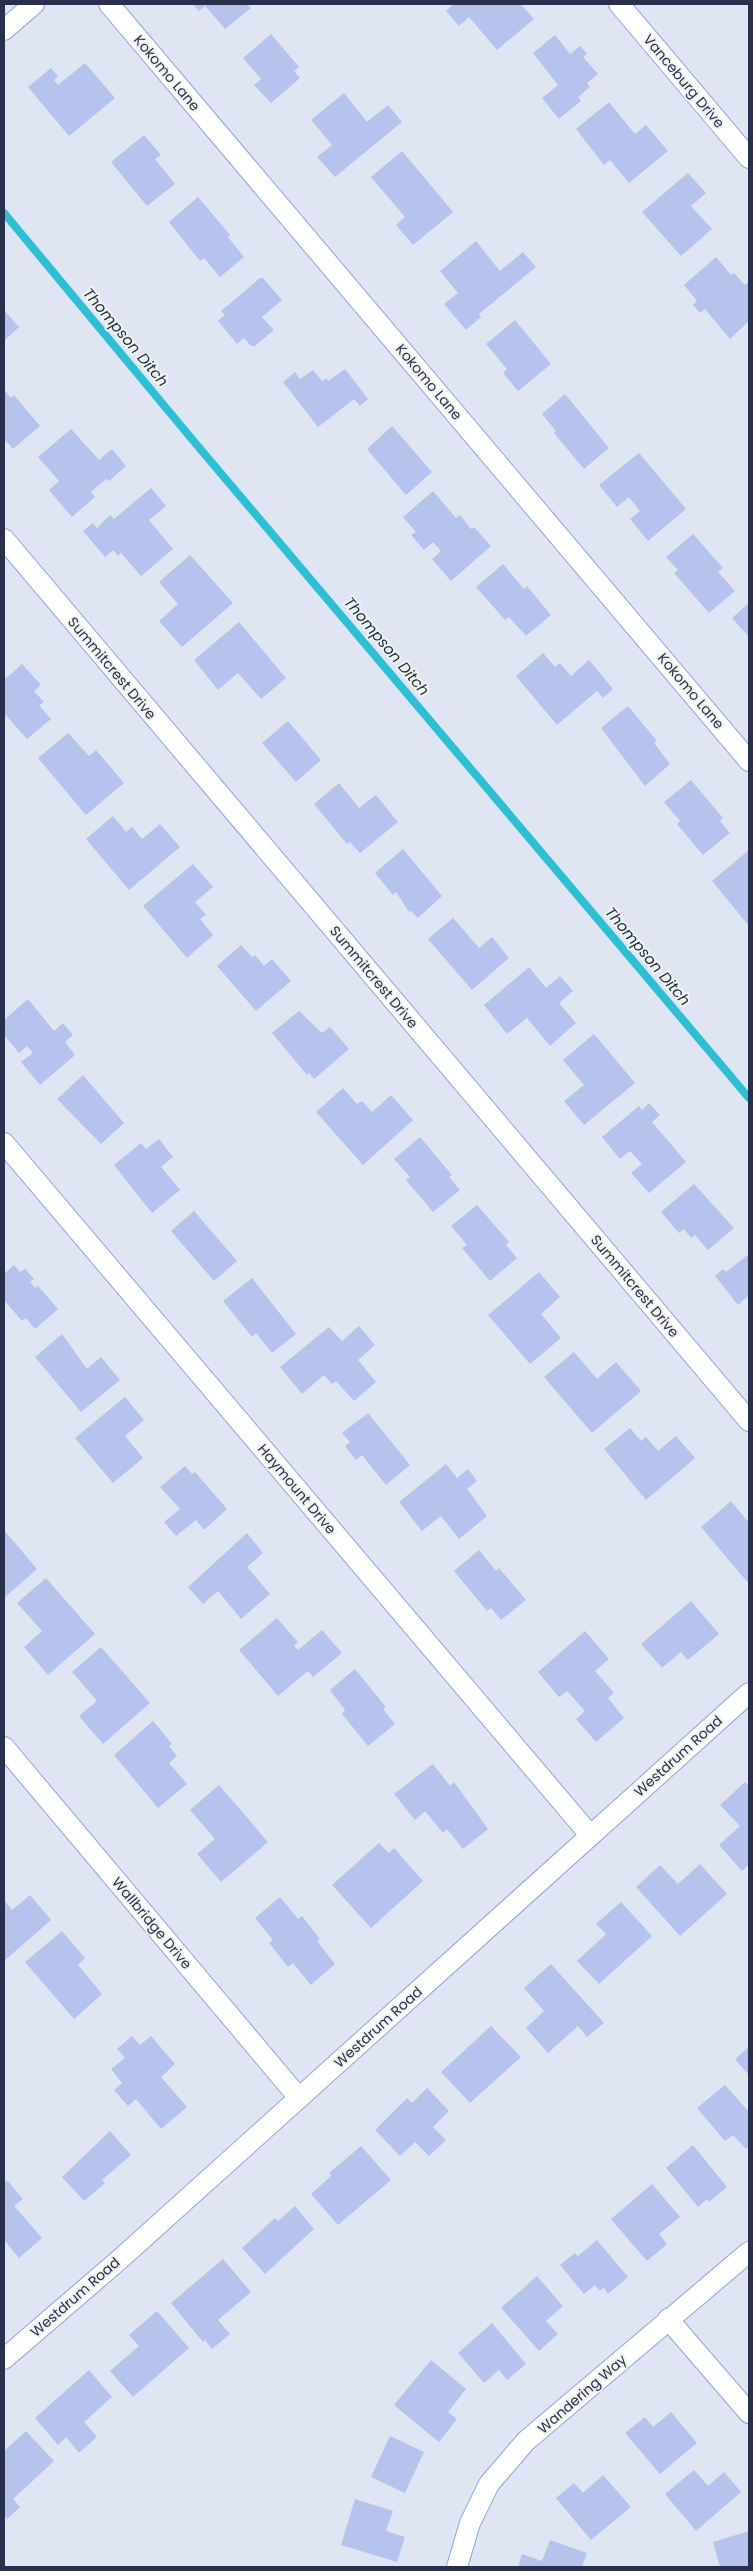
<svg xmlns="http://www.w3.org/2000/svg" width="753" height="2571" viewBox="0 0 753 2571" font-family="Poppins,sans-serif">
	<rect width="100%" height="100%" fill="#e0e5f3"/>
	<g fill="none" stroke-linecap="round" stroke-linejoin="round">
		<polyline stroke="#2cc0d5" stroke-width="8" points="4,213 191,438 749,1098"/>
	</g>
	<g fill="#b6c4ed">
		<polygon points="193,4 247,4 251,8 225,29 205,6 199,11"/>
		<polygon points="454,4 521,4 534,19 497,50 469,17 459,26 446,11"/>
		<polygon points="271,34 299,67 294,71 300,78 271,103 254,85 261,79 243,58"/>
		<polygon points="555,35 570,54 580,46 587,54 583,57 598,74 587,83 590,87 578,97 581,101 559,119 542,98 558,85 533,53"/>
		<polygon points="85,63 115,98 69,136 28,87 51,68 58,76 54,80 58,85"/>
		<polygon points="344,93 367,122 388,105 402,122 335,177 317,157 332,145 311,120"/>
		<polygon points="609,102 635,134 646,125 668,151 629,183 610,160 604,165 576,129"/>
		<polygon points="144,135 161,155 155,159 175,184 147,206 111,162"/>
		<polygon points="402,151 453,212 413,245 396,225 405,217 371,177"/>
		<polygon points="688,173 706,193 691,206 712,229 681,256 642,212"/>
		<polygon points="198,197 230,235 228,237 244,257 220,277 204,258 200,261 169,222"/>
		<polygon points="476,241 500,271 523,252 536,267 479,314 481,317 466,330 444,304 458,293 440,271"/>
		<polygon points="716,257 731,275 734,273 745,285 749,281 749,321 730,339 705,309 700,313 693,305 697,301 684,285"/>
		<polygon points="260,278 263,278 282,300 262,317 274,330 255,346 251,346 244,338 237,344 218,321 225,315 221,311"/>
		<polygon points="4,310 19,327 4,341"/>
		<polygon points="515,320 551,364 518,391 503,373 507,369 486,344"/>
		<polygon points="345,369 368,399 360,406 354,399 318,427 283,382 295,372 300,379 313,370 322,381 327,378 328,381"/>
		<polygon points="4,389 11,398 14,395 40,426 13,449 4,439"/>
		<polygon points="565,394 609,448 584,469 554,433 556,431 542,414"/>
		<polygon points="392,426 432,472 406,495 367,449"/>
		<polygon points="71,429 99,460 112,449 126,466 109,481 106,479 91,492 95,497 72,517 49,490 59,481 38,457"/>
		<polygon points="639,453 686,509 648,541 630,519 640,511 629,497 617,507 599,485"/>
		<polygon points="151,488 166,506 149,520 173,549 141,576 121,553 118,556 113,550 105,557 83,531 93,523 97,528 110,515 114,519"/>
		<polygon points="433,491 456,518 460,515 471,529 474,527 491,546 451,581 432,559 441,551 433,542 424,550 411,535 416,532 403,517"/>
		<polygon points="693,534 723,568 718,572 735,591 709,613 674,573 678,570 666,557"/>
		<polygon points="190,555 233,603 182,647 159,621 178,604 159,582"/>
		<polygon points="503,564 524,589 527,586 551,615 526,636 509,617 505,620 476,587"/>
		<polygon points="749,603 749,637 732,618"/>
		<polygon points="239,622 286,678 261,699 238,673 218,690 194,660"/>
		<polygon points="543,653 555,667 560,663 571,676 589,660 613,689 603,698 597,691 557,725 516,676"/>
		<polygon points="22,664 41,685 34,691 44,702 39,705 51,719 27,739 4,713 4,680"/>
		<polygon points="628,706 657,741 654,743 670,764 645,786 601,728"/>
		<polygon points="288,721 321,760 296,782 262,743"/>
		<polygon points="68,733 89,756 96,750 124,783 86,815 38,758"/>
		<polygon points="691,780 723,818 720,821 730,833 703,855 677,824 680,821 664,802"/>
		<polygon points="339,783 359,808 376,795 398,822 360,853 350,842 347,844 314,804"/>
		<polygon points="113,816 126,832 132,827 142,839 160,824 180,847 129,890 86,839"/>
		<polygon points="403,849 442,896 418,918 411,911 409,912 396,892 393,895 375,873"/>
		<polygon points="749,850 749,926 712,881"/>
		<polygon points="193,864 213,887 195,902 206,915 200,919 213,935 187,958 143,906"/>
		<polygon points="453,918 479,948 492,937 509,958 472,990 428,939"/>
		<polygon points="241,945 252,957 255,955 264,966 272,959 291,981 256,1011 217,966"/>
		<polygon points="529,967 546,988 560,976 573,991 559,1003 576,1023 550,1046 527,1018 507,1034 484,1005"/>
		<polygon points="28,999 54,1031 63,1023 73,1035 65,1042 75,1055 40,1085 21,1062 33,1053 27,1046 19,1053 4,1035 4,1020"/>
		<polygon points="299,1011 322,1033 330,1027 349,1049 314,1079 309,1073 307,1075 272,1033"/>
		<polygon points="594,1034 635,1083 584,1125 564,1101 584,1085 563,1060"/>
		<polygon points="83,1075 124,1123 101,1144 57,1099"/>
		<polygon points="343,1088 357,1104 362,1101 372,1112 391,1095 413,1120 363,1165 316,1112"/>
		<polygon points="649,1103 660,1115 652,1122 686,1162 649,1193 631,1173 642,1164 630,1151 620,1159 602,1137 639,1106 642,1110"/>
		<polygon points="420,1137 452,1175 449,1177 460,1190 433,1212 406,1180 410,1177 394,1159"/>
		<polygon points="159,1139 173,1157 161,1167 180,1190 152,1213 114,1165 141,1143 146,1149"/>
		<polygon points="694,1184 734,1228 708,1250 695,1235 691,1238 684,1229 679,1233 661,1212"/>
		<polygon points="477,1205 509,1242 506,1245 517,1258 490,1281 462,1248 467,1245 451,1226"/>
		<polygon points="194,1211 237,1261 214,1281 171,1231"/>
		<polygon points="749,1254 749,1295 738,1305 715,1276 723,1269 726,1272"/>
		<polygon points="14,1265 20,1272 25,1269 34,1279 30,1282 35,1288 38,1286 58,1309 35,1329 26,1318 22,1321 4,1300 4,1274"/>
		<polygon points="539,1272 560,1297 541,1314 561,1338 530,1364 488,1315"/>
		<polygon points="252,1278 296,1334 272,1353 256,1333 252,1337 223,1301"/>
		<polygon points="359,1326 375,1345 358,1360 376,1382 354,1401 336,1381 332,1384 324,1375 302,1394 280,1367 329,1327 342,1341"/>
		<polygon points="62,1334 87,1369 101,1357 120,1380 81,1412 35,1357"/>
		<polygon points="574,1352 597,1379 616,1362 641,1391 592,1433 544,1377"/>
		<polygon points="125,1397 144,1420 125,1436 143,1458 113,1483 75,1438"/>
		<polygon points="368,1413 410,1465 386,1485 362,1455 356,1460 345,1446 350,1442 342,1433"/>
		<polygon points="630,1428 641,1441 646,1437 658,1451 676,1436 695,1458 646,1500 604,1449"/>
		<polygon points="446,1464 457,1478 468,1469 477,1481 467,1489 487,1516 459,1539 441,1516 422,1531 399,1502"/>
		<polygon points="185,1466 192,1474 195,1472 227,1509 204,1530 196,1520 176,1536 164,1522 180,1509 160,1487"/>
		<polygon points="731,1501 749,1523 749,1584 701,1527"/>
		<polygon points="4,1530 37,1569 4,1598"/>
		<polygon points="247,1533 263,1553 247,1567 270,1594 241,1619 218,1591 203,1604 188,1587"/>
		<polygon points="479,1550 496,1571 499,1568 526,1600 501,1620 491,1608 487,1611 454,1571"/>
		<polygon points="46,1578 95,1634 48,1675 24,1647 42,1631 17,1603"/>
		<polygon points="691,1601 719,1634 688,1660 681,1652 662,1668 641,1644"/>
		<polygon points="277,1618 298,1642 294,1646 298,1650 322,1630 342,1653 313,1677 308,1671 278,1696 239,1650"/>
		<polygon points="585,1631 609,1659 595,1671 614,1693 608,1698 624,1718 596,1742 576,1719 585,1711 567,1691 559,1697 538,1672"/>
		<polygon points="101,1647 150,1703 103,1744 79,1716 97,1701 72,1672"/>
		<polygon points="355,1669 386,1707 383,1709 395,1724 368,1746 342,1714 345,1710 330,1690"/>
		<polygon points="153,1721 172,1744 169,1746 177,1756 169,1763 187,1784 158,1808 114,1755"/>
		<polygon points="433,1764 450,1786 454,1782 488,1829 463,1849 447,1829 443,1833 425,1811 415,1820 394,1794"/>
		<polygon points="745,1782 749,1786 749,1864 742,1871 719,1845 740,1826 720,1805"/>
		<polygon points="219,1785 268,1842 221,1882 197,1854 215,1839 190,1810"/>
		<polygon points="379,1843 389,1853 394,1848 423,1881 371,1928 332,1885"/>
		<polygon points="700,1864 727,1894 680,1936 636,1887 660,1865 678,1884"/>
		<polygon points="30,1895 51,1920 4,1961 4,1900 12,1910"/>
		<polygon points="280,1897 298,1919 302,1916 320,1939 317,1941 335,1964 311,1985 293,1963 288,1967 269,1943 273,1940 255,1918"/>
		<polygon points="621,1902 652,1936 599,1984 577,1961 606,1934 596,1924"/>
		<polygon points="62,1931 85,1958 78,1965 102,1994 74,2019 25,1962"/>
		<polygon points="551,1964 604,2023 587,2037 578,2026 548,2053 526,2028 544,2011 524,1988"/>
		<polygon points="491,2026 521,2057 470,2103 441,2072"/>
		<polygon points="132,2036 140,2045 151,2036 175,2064 161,2077 187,2107 161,2129 136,2099 128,2106 114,2090 122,2083 111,2069 125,2058 117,2049"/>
		<polygon points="749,2047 749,2075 735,2059"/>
		<polygon points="725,2085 749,2112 749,2146 746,2149 733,2135 725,2141 697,2108"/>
		<polygon points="427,2088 449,2111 433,2127 446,2140 429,2156 415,2142 400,2156 375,2130 407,2098 412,2103"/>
		<polygon points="110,2131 131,2155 102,2180 105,2183 84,2201 62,2177"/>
		<polygon points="693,2145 727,2187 709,2202 707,2199 698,2207 666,2168"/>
		<polygon points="361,2146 391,2180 338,2225 311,2194 331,2176 329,2173"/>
		<polygon points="7,2180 23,2199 14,2206 42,2238 19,2258 4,2240 4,2183"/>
		<polygon points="652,2184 680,2217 659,2234 667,2244 647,2261 611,2219"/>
		<polygon points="295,2206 314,2229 265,2274 242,2248 275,2218 278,2221"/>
		<polygon points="597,2240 628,2277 608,2294 604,2288 600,2291 595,2285 584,2294 560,2265 575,2253 578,2256"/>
		<polygon points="223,2259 251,2292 218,2320 230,2334 212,2349 205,2340 203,2342 171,2303"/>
		<polygon points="537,2276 563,2306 546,2321 558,2334 539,2351 501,2308"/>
		<polygon points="157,2311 189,2348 133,2397 110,2371 139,2346 129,2335"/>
		<polygon points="492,2323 526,2364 507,2380 499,2370 484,2383 458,2353"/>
		<polygon points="431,2360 466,2389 448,2412 457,2419 439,2442 394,2405"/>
		<polygon points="89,2370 112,2397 84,2422 97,2437 79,2453 66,2437 58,2445 35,2418"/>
		<polygon points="671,2412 697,2443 660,2474 625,2433 645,2417 653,2427"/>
		<polygon points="26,2431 54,2461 13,2499 20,2507 7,2519 4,2515 4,2451"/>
		<polygon points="390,2436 424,2452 405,2493 371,2477"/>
		<polygon points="694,2470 708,2486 724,2472 741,2492 696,2531 665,2494"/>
		<polygon points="603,2475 631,2507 591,2540 556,2498 574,2483 583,2493"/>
		<polygon points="355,2499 393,2511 386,2531 405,2537 397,2562 341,2545"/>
		<polygon points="749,2531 749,2567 720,2567 713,2542"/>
		<polygon points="550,2540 587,2553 582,2567 518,2567 522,2554 542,2561"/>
	</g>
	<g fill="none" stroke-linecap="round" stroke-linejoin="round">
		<defs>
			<g id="minor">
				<polyline points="109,4 749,761"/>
				<polyline points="619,4 749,158"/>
				<polyline points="4,30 34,4"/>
				<polyline points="4,539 749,1421"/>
				<polyline points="4,1143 590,1835"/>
				<polyline points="4,1747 299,2098"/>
				<polyline points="668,2319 749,2413"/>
				<polyline points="4,2359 119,2260 749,1693"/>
				<polyline points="457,2567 470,2523 489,2484 526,2441 749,2252"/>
			</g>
		</defs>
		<use href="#minor" stroke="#8da3e4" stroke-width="22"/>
		<use href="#minor" stroke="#fff" stroke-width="20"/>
	</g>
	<g text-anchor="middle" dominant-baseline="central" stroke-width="4" stroke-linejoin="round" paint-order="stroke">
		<g font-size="14" fill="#28304b" stroke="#f2f2f2">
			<text transform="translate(167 73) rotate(50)">Kokomo Lane</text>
			<text transform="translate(684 81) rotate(50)">Vanceburg Drive</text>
			<text transform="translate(429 382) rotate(50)">Kokomo Lane</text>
			<text transform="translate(112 668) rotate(50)">Summitcrest Drive</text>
			<text transform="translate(691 691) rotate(50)">Kokomo Lane</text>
			<text transform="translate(374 977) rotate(50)">Summitcrest Drive</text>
			<text transform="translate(635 1286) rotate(50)">Summitcrest Drive</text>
			<text transform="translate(297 1489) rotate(50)">Haymount Drive</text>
			<text transform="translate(678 1756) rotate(-42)">Westdrum Road</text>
			<text transform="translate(152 1923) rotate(50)">Wallbridge Drive</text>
			<text transform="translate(378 2027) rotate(-42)">Westdrum Road</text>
			<text transform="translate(75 2297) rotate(-41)">Westdrum Road</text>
			<text transform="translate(582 2394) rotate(-41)">Wandering Way</text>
		</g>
		<g font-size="15" font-style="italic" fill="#123035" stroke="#f2f2f2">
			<text transform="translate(126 337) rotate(50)">Thompson Ditch</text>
			<text transform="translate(387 646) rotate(50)">Thompson Ditch</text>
			<text transform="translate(648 956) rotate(50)">Thompson Ditch</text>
		</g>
	</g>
	<rect width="753" height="2571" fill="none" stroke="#28304b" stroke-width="10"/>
</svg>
